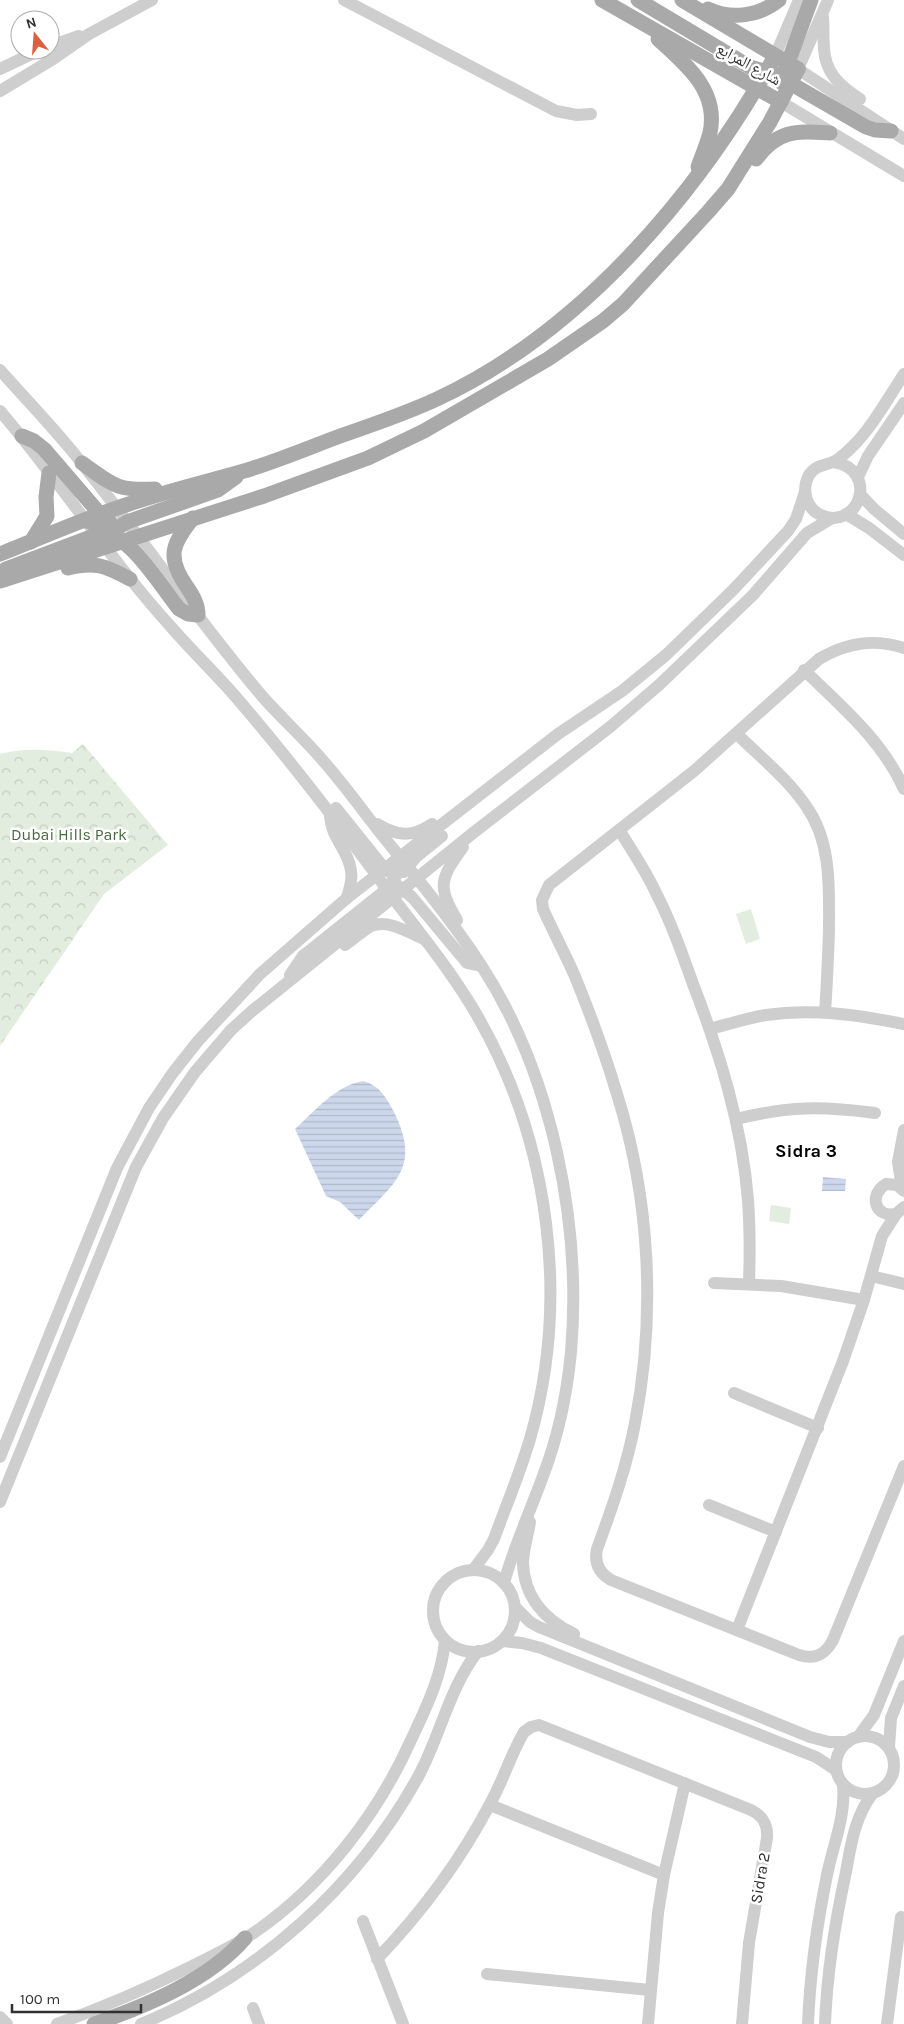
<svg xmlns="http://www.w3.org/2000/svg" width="904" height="2024" viewBox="0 0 904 2024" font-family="Karla,'Noto Naskh Arabic',sans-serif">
	<defs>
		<pattern id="park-crowns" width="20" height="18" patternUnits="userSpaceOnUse" patternTransform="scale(1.25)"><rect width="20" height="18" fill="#e3eddf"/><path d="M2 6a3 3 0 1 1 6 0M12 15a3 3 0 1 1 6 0" fill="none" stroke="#c3ccc0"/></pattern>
		<pattern id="water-rules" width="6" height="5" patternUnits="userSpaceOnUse" patternTransform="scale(1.25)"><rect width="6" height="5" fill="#cdd7eb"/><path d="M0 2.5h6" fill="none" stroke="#b0b9ca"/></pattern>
	</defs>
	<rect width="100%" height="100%" fill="#fff"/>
	<path fill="url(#park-crowns)" d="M 83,744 L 168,845 L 104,894 L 0,1046 L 0,754 C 23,748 48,749 72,753 Z"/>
	<g fill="#e3eddf">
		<polygon points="751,909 760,939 746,944 736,914"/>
		<polygon points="771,1205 791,1208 789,1224 769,1221"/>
	</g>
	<g fill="url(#water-rules)">
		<path d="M 363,1081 C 379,1085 386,1097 394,1112 C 421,1167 396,1182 359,1220 L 340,1202 L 326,1196 L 295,1129 C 315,1111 335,1086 363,1081 Z"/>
		<polygon points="823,1177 846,1179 845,1191 822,1191"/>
	</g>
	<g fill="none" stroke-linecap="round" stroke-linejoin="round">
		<g stroke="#cecece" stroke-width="12">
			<polyline points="344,0 556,111 577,115 591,114"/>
			<polyline points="828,0 798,69 904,139"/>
			<path d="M 823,17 C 824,27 823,37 824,48 C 825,73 840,86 860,99"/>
			<polyline points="50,46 79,36"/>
			<polyline points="775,56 799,0"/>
			<polyline points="0,69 40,50"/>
			<polyline points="0,91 53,59 89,34 152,0"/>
			<polyline points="781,102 904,176"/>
			<path d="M 0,370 C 28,402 58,432 84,466 C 144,541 199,622 262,696 C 282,719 305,739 325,763 C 345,786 363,811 382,835 C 416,877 451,919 481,965 C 552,1074 582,1224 571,1352 C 567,1394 558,1437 543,1476 C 530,1512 514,1546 504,1583"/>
			<path d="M 0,411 C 60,481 110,560 172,628 C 192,651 215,673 235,696 C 291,761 343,829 394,899 C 423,937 454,975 478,1017 C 550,1143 570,1300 530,1439 C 520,1473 506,1506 494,1539 L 488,1550 L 473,1570"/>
			<path d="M 834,462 C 879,470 860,529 823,516 C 806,510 801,490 809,475 C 816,464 826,466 835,461 C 842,457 848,451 853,446 C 873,426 888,398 904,374"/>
			<polyline points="858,477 868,456 904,403"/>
			<polyline points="860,494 874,509 904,534"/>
			<polyline points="846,514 869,528 904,555"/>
			<path d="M 904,648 C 873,638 846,643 819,659 L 694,771 L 549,885 L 542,900 L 543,909 C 553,931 564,952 574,974 C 590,1013 605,1054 617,1094 C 650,1199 656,1315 635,1423 C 627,1466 612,1508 597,1549 C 594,1563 599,1573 611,1580 L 799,1655 C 815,1660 825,1655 833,1640 L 904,1466"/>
			<path d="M 804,670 C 842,707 882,740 904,789"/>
			<path d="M 737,734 C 760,757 788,779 806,806 C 832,842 829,889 829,931 C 828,958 827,985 825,1012"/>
			<polyline points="336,808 385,869 391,873"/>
			<path d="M 330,816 C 331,838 349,851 351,871 C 353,880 349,890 347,898"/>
			<path d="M 377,824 C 397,836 412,838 432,824"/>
			<path d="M 620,831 C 632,851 646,871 656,893 C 671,922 682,953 693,984 C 720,1054 742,1125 748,1200 C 750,1228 750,1255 749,1283"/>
			<polyline points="404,872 416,857 442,836"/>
			<polyline points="397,885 412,897 467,963 481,966"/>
			<path d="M 457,920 C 437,886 440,879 463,847"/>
			<path d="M 345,945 C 354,939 362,931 371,926 C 388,919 408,932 424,939"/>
			<polyline points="290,975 303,956 387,889 396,876 400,857"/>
			<path d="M 710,1029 C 729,1024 747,1018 766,1015 C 813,1008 858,1015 904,1024"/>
			<path d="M 736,1119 C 790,1106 821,1106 875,1113"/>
			<polyline points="902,1188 898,1162 904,1130"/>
			<path d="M 904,1191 L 897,1185 L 886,1184 C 868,1195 875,1218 896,1214 L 904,1207"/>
			<polyline points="871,1276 904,1284"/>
			<polyline points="714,1283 781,1286 864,1300"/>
			<polyline points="734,1393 818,1428"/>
			<polyline points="0,1457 117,1168 149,1108 172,1074 198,1041 260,974 347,898 558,734 622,691 666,655 733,590 788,531 796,519 805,492"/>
			<polyline points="0,1502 136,1167 163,1118 195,1072 231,1030 252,1011 473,833 610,727 659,685 753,595 807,533 832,518"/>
			<polyline points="709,1505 776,1532"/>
			<path d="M 530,1522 C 528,1535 523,1550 523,1563 C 524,1597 545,1620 574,1634"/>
			<circle cx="474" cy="1611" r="41"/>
			<polyline points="515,1607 530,1622 539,1627 810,1737 829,1742 848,1742"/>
			<polyline points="737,1630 843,1361 864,1300 882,1236 896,1214"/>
			<polyline points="502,1641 522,1643 541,1648 816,1757 836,1770"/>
			<circle cx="865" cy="1765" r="29"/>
			<polyline points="858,1737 874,1715 904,1641"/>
			<polyline points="889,1747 891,1718 904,1686"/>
			<polyline points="490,1805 664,1875"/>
			<polyline points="363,1921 403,2024"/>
			<path d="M 377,1959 C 422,1912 460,1861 490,1804 C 503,1781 511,1754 524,1732 L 531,1727 L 539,1725 L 751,1810 C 763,1816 768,1824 767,1838 L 749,1943 L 742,2024"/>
			<polyline points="487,1974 650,1990"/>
			<polyline points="253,2008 259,2024"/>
			<polyline points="0,2017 7,2024"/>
			<path d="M 57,2024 C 104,2007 148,1988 192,1966 C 214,1955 236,1945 255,1932 C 323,1885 378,1814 411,1740 C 426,1708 442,1676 445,1640"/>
			<path d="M 141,2024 C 258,1976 357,1887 418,1777 C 440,1737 449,1688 478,1651"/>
			<polyline points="648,2024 658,1913 664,1875 685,1783"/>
			<path d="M 808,2024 C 810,1974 817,1924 827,1875 C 833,1845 846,1816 843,1785"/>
			<path d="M 825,2024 C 827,1973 835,1922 846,1872 C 851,1844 855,1816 873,1793"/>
			<polyline points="887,2024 901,1917"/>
		</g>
		<g stroke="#a9a9a9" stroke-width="15">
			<polyline points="602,0 781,102"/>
			<polyline points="638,0 750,67 774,74 785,74 798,69"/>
			<polyline points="682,0 798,69"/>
			<path d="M 708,9 C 732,20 759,16 779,0"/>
			<path d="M 658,39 C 686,65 719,90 710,133 C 707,144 702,156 698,167"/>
			<polyline points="785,71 811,0"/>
			<polyline points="782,83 795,86 866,127 875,130 891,131"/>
			<path d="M 756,159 C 778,129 797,131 830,133"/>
			<polyline points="22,436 34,441 44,449 106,521"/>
			<path d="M 82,463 C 113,485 116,491 155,489"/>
			<path d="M 85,520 C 132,537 150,571 179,609 L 188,614 L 198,615 C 198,604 193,596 187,587 C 166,557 172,544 193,518"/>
			<polyline points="107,541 116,529 127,522 218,490 236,477"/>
			<polyline points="31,542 47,516 46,497 49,473"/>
			<path d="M 0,554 C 43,537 85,518 129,504 C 167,491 206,482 244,471 C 278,461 310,447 343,435 C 375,424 407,413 437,399 C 581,332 699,193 775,56"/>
			<path d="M 68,568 C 95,561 106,566 130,579"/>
			<polyline points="0,574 6,569 96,535 110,522"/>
			<polyline points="0,581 264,496 368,458 424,431 548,359 603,321 623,304 708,212 728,189 770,122 798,69"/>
			<path d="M 94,2024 C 146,2006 209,1980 245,1938"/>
		</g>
	</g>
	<g text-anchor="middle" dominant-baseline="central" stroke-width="5" stroke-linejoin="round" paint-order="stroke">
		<g font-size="16" fill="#313131" stroke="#fff">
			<text transform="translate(749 64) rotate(29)">شارع المرابع</text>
			<text transform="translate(760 1878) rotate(-80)">Sidra 2</text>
		</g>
		<g font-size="16" fill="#476b3f" stroke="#fff">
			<text x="69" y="834">Dubai Hills Park</text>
		</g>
		<g font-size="18" font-weight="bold" fill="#000" stroke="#fff">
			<text x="806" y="1151">Sidra 3</text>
		</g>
	</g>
	<g transform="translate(35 35) rotate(343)"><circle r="24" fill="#ffffff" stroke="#adadad"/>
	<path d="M0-4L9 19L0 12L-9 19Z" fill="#de5f3d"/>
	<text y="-8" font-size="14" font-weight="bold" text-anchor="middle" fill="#313131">N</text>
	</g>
	<path d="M12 2004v8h129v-8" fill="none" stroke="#313131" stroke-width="2.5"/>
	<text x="20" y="2004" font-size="15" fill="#313131" stroke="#ffffff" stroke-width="4" paint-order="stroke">100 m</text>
</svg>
